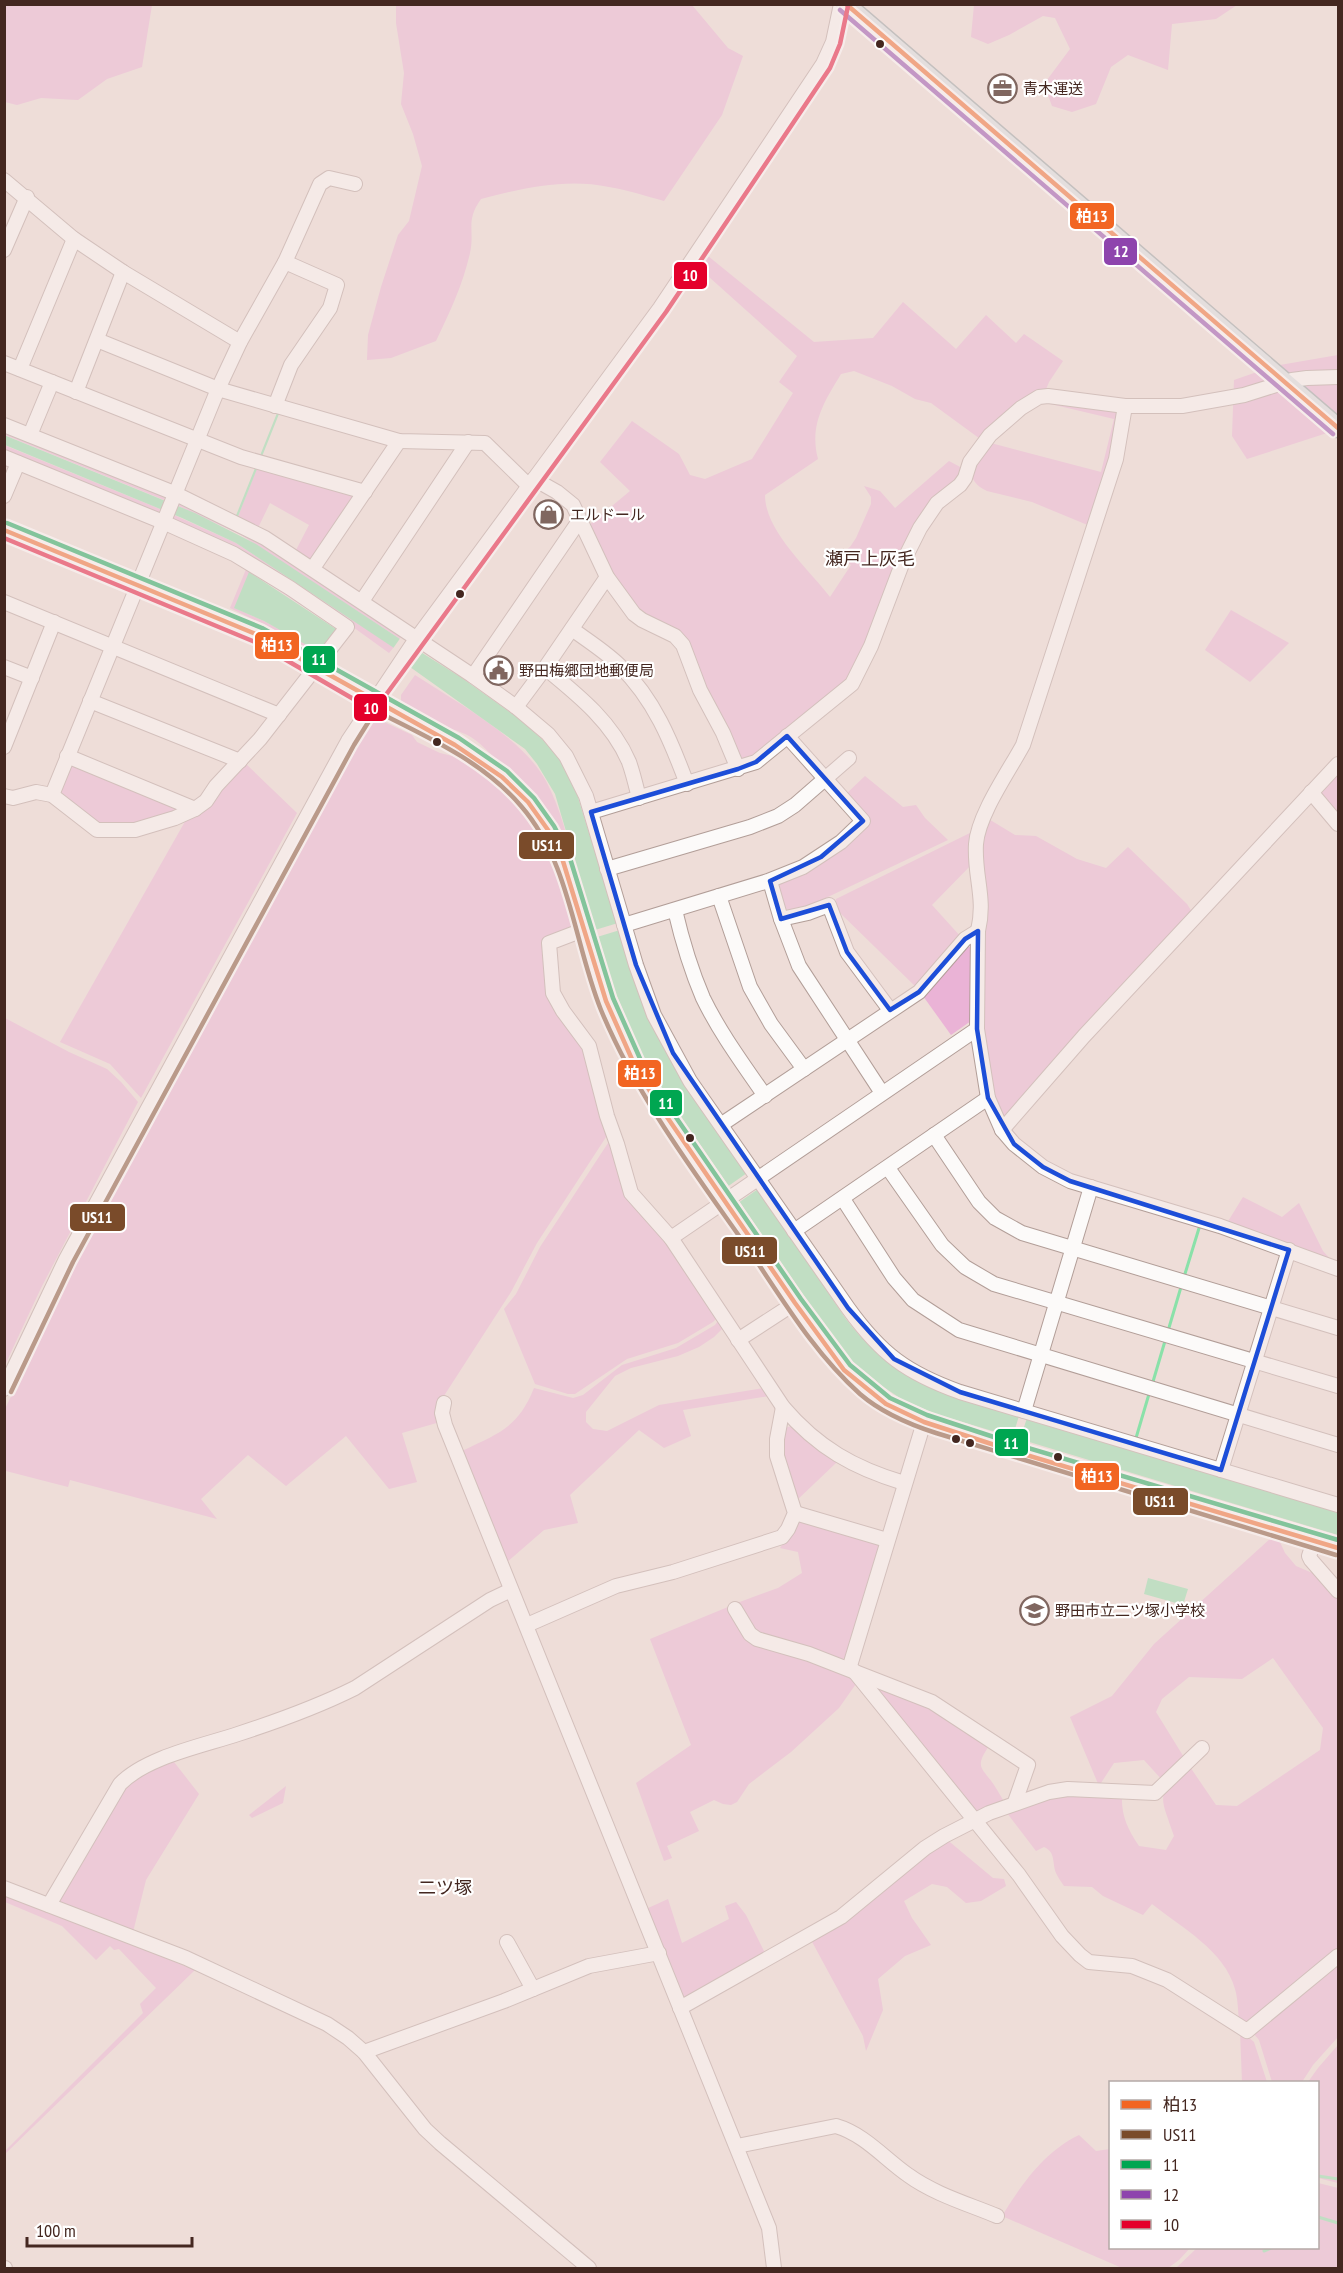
<svg xmlns="http://www.w3.org/2000/svg" width="1343" height="2273" viewBox="0 0 1343 2273" font-family="'PT Sans Narrow','Noto Sans JP',sans-serif">
	<rect width="100%" height="100%" fill="#eeddd8"/>
	<g fill="#eab3d6" fill-rule="evenodd">
		<polygon points="4,5 152,5 142,67 107,79 78,100 41,98 17,105 5,102"/>
		<path d="M 396,5 L 692,5 L 728,48 L 743,56 L 722,115 L 664,201 C 646,196 628,190 609,187 C 567,178 522,188 481,199 C 465,221 475,230 470,253 C 463,284 450,312 436,341 L 391,358 L 367,360 L 368,335 L 381,287 L 398,235 L 409,221 L 422,166 L 413,134 L 401,104 L 404,73 L 396,23 Z"/>
		<polygon points="974,5 974,4 1237,5 1216,19 1172,24 1168,70 1128,55 1111,67 1096,104 1072,112 1052,106 1044,84 1070,49 1055,18 1043,16 1009,35 988,44 971,37"/>
		<path d="M 708,256 L 814,342 L 873,338 L 903,302 L 956,349 L 986,315 L 1016,343 L 1024,334 L 1063,361 L 1049,382 L 1044,394 L 983,441 L 931,403 L 915,399 L 892,386 L 854,371 L 841,374 C 824,402 809,425 818,459 L 765,495 C 765,532 810,570 830,597 L 851,565 L 838,556 L 850,547 L 856,538 L 871,504 L 871,497 L 864,486 L 880,491 L 895,508 L 949,461 L 962,468 L 962,477 L 942,496 L 855,674 L 758,755 L 742,761 L 677,631 L 637,611 L 614,579 L 588,526 L 630,491 L 600,462 L 632,421 L 679,454 L 690,475 L 705,479 L 752,459 L 793,393 L 779,382 L 797,356 L 699,268 Z"/>
		<polygon points="1338,355 1338,436 1327,433 1247,459 1232,436 1234,380 1274,366"/>
		<path d="M 1038,401 L 1121,408 L 1120,423 L 1090,526 L 1032,502 L 987,491 C 976,486 972,480 970,469 L 987,442 L 1101,472 L 1114,419 Z"/>
		<polygon points="4,429 166,494 164,500 5,435"/>
		<polygon points="4,445 160,509 157,516 5,454"/>
		<polygon points="257,468 353,494 355,498 313,560 307,561 295,552 309,525 270,503 257,530 237,519"/>
		<polygon points="178,499 236,527 404,633 400,639 241,535 176,505"/>
		<polygon points="172,514 236,543 394,647 389,653 353,627 170,521"/>
		<path d="M 247,567 L 339,627 L 320,655 L 267,626 L 230,608 ZM 250,572 L 336,628 L 319,651 L 264,621 L 235,608 Z"/>
		<polygon points="1231,610 1289,643 1250,682 1205,650"/>
		<path d="M 415,675 C 456,702 523,738 546,781 C 561,809 568,841 577,872 C 559,821 537,795 497,760 C 485,749 476,737 460,732 C 455,729 448,729 442,727 C 429,721 413,713 401,705 L 401,695 Z"/>
		<polygon points="380,720 412,735 417,742 440,753 456,757 487,777 516,804 528,818 547,851 556,871 573,927 551,935 546,986 583,1047 608,1134 537,1243 511,1292 440,1402 440,1422 402,1433 417,1482 389,1489 346,1436 286,1486 248,1455 201,1499 217,1519 70,1480 68,1487 6,1471 4,1411 65,1285 156,1111 350,758 370,724"/>
		<polygon points="245,763 297,813 141,1098 110,1064 60,1042 187,818"/>
		<polygon points="74,764 181,809 135,825 99,826 62,793 61,789 68,766"/>
		<polygon points="1338,768 1338,819 1322,800 1319,789"/>
		<path d="M 865,776 L 903,807 L 916,805 L 925,818 L 948,840 L 813,904 C 804,907 793,913 784,908 L 778,888 L 780,884 L 820,865 L 870,822 L 845,795 Z"/>
		<polygon points="987,818 1015,835 1036,836 1077,859 1106,868 1128,847 1187,904 1192,912 1069,1042 1004,1124 996,1108 982,1038 979,850"/>
		<polygon points="974,831 975,861 932,905 961,937 917,988 834,907 836,899"/>
		<polygon points="966,946 973,948 971,1021 951,1035 923,996"/>
		<polygon points="5,1018 69,1052 107,1069 121,1082 138,1102 41,1288 5,1365"/>
		<polygon points="610,1140 624,1190 637,1211 670,1245 717,1318 713,1322 678,1343 627,1359 575,1394 568,1394 535,1384 504,1309 516,1294 540,1247"/>
		<polygon points="1243,1197 1282,1217 1299,1203 1323,1251 1333,1262 1227,1223"/>
		<path d="M 718,1321 L 723,1328 L 714,1337 L 699,1347 L 678,1356 L 631,1368 L 615,1376 L 586,1412 L 586,1422 L 593,1429 L 607,1431 L 659,1405 L 764,1388 L 769,1396 L 683,1410 L 691,1436 L 664,1448 L 639,1430 L 570,1495 L 578,1523 L 544,1530 L 506,1563 L 462,1451 C 499,1433 518,1428 534,1388 L 573,1398 L 583,1395 L 622,1365 L 676,1348 L 715,1325 Z"/>
		<polygon points="792,1426 837,1462 795,1502 782,1456 784,1428"/>
		<polygon points="799,1521 803,1521 878,1543 880,1547 848,1656 839,1661 758,1635 737,1603 778,1588 802,1573 798,1552 780,1548"/>
		<path d="M 1271,1538 L 1279,1540 L 1285,1553 L 1296,1566 L 1317,1575 L 1338,1599 L 1338,1954 L 1247,2025 L 1239,2021 C 1238,2011 1238,1999 1235,1989 C 1225,1951 1181,1927 1152,1904 L 1143,1915 L 1103,1896 L 1092,1887 L 1064,1886 C 1061,1882 1058,1877 1056,1873 C 1052,1863 1056,1852 1044,1847 L 1036,1851 L 1004,1809 L 1049,1794 L 1122,1794 C 1121,1815 1127,1828 1139,1846 L 1166,1850 L 1174,1836 C 1159,1792 1156,1798 1188,1764 L 1216,1805 L 1237,1806 L 1320,1750 L 1323,1728 L 1273,1658 L 1242,1679 L 1189,1677 L 1162,1699 L 1156,1712 L 1185,1759 L 1163,1781 L 1144,1760 L 1114,1763 L 1099,1786 L 1070,1717 L 1112,1696 L 1154,1644 Z"/>
		<polygon points="728,1607 746,1638 839,1671 858,1681 839,1708 791,1752 749,1784 737,1802 731,1805 723,1804 714,1800 690,1812 699,1831 667,1846 672,1858 664,1861 636,1783 691,1745 650,1639"/>
		<path d="M 866,1682 L 930,1708 L 989,1746 C 974,1768 982,1767 994,1785 C 998,1791 1001,1797 1005,1803 L 975,1817 Z"/>
		<polygon points="174,1762 199,1794 146,1880 133,1932 59,1904 58,1898 97,1832 132,1779 136,1775"/>
		<polygon points="286,1786 283,1803 252,1818 249,1815"/>
		<polygon points="945,1838 993,1878 1004,1879 1006,1886 981,1901 966,1903 947,1887 932,1884 904,1901 912,1918 931,1945 905,1956 878,1979 883,2010 866,2051 863,2036 810,1938"/>
		<polygon points="5,1894 195,1970 5,2154 5,2151 143,2013 140,2004 156,1988 119,1949 114,1950 110,1946 96,1960 62,1926 5,1902"/>
		<polygon points="668,1899 682,1943 729,1919 725,1906 736,1902 746,1915 767,1957 683,2002 646,1909"/>
		<polygon points="1338,1959 1338,2037 1313,2065 1302,2082 1272,2082 1259,2040 1254,2034"/>
		<polygon points="1240,2030 1254,2042 1267,2082 1242,2082"/>
		<polygon points="1338,2045 1338,2183 1318,2178 1318,2082 1308,2082 1318,2068"/>
		<path d="M 1079,2135 L 1096,2151 L 1110,2149 L 1110,2248 L 1190,2248 L 1179,2260 L 1168,2268 L 1122,2268 L 1002,2216 C 1022,2184 1044,2152 1079,2135 Z"/>
		<polygon points="1318,2183 1338,2188 1338,2268 1176,2268 1197,2248 1318,2248"/>
	</g>
	<g fill="#8ae1a9">
		<polygon points="277,413 279,414 237,519 235,518"/>
		<path d="M 4,435 L 195,513 L 256,544 L 400,639 L 462,678 L 521,720 L 556,752 L 577,794 L 635,983 L 653,1027 L 674,1067 L 846,1319 C 880,1363 912,1382 964,1401 L 1338,1512 L 1338,1535 L 936,1414 L 903,1400 L 882,1386 L 852,1361 L 824,1325 L 682,1118 L 658,1082 L 640,1050 L 616,994 L 596,933 L 555,794 L 537,764 L 525,749 L 410,667 L 394,648 L 236,543 L 182,518 L 5,445 Z"/>
		<polygon points="249,572 336,629 319,652 264,621 234,608"/>
		<polygon points="1148,1578 1188,1589 1183,1605 1144,1594"/>
	</g>
	<g fill="#eeddd8">
		<polygon points="401,637 423,649 409,669 392,650"/>
		<polygon points="618,923 620,930 597,937 595,930"/>
		<polygon points="747,1173 758,1189 738,1203 727,1187"/>
		<polygon points="1019,1416 1027,1418 1019,1442 1012,1439"/>
	</g>
	<g fill="none" stroke-linecap="round" stroke-linejoin="round">
		<g stroke="#8ae1a9" stroke-width="3">
			<polyline points="1184,1277 1200,1225"/>
			<polyline points="1168,1331 1181,1287"/>
			<polyline points="1152,1385 1165,1341"/>
			<polyline points="1136,1438 1149,1394"/>
			<polyline points="1318,2176 1338,2179"/>
			<polyline points="1318,2217 1338,2223"/>
			<polyline points="1264,2251 1271,2248"/>
		</g>
		<defs>
			<g id="minor">
				<polyline points="4,180 74,239 123,272 240,342"/>
				<polyline points="4,250 27,197"/>
				<polyline points="97,340 218,389 399,441 485,443 529,486"/>
				<polyline points="4,363 241,457 365,492"/>
				<polyline points="20,369 74,239"/>
				<polyline points="76,392 123,272"/>
				<polyline points="275,406 291,365 330,308 337,285 285,262"/>
				<path d="M 1125,406 L 1116,459 L 1023,745 C 1009,771 978,815 976,844 C 974,876 986,898 978,931 L 977,1029 L 988,1098 L 1002,1130 L 1014,1144 L 1043,1167 L 1070,1181 L 1220,1226 L 1338,1269"/>
				<path d="M 4,425 L 174,493 L 265,538 L 473,676 L 516,707 L 548,734 L 566,756 L 586,796 L 636,965 L 654,1015 L 690,1081 L 848,1308 C 881,1354 907,1373 960,1392 L 1338,1505"/>
				<polyline points="30,435 52,382"/>
				<polyline points="4,457 163,522 234,554 290,588 347,627 260,739 216,786 206,801 195,809 175,818 135,830 97,830 52,795 36,792 13,798 4,796"/>
				<polyline points="534,479 557,492 573,505 607,577 634,614 642,620 675,636 683,645 700,690 723,733 738,769"/>
				<polyline points="4,496 18,463"/>
				<polyline points="4,530 258,635 373,701 455,745 502,777 528,802 548,830 562,858 606,1001 635,1066 656,1101 795,1303 844,1370 861,1385 886,1404 924,1422 1013,1451 1338,1548"/>
				<polyline points="313,568 399,441"/>
				<polyline points="362,601 468,442"/>
				<polyline points="4,602 279,715"/>
				<path d="M 572,629 C 588,641 606,652 620,666 C 654,699 671,741 687,784"/>
				<polyline points="4,667 32,678"/>
				<path d="M 545,668 C 578,695 612,722 629,762 C 633,773 636,786 639,798"/>
				<polyline points="473,676 579,521"/>
				<polyline points="90,701 240,761"/>
				<polyline points="516,707 545,668 607,577"/>
				<polyline points="4,747 54,622"/>
				<polyline points="67,756 195,809"/>
				<polyline points="1311,792 1338,824"/>
				<polyline points="52,795 218,389 240,342 285,262 320,184 329,178 355,184"/>
				<polyline points="591,812 756,762 852,684 871,646 902,564 920,528 937,503 960,485 965,478 970,462 990,435 1021,408 1039,397 1048,396 1125,406 1182,406 1244,395 1292,380 1307,378 1338,377"/>
				<polyline points="607,869 750,827 778,816 795,805 849,758"/>
				<polyline points="770,881 781,919 799,966 882,1093"/>
				<polyline points="719,896 750,987 771,1024 804,1069"/>
				<path d="M 675,910 C 682,940 691,970 703,998 C 720,1033 743,1064 765,1096"/>
				<polyline points="781,919 808,913 829,905 847,952 890,1010"/>
				<polyline points="624,925 768,881 803,867 841,842 863,821 787,736"/>
				<polyline points="583,930 549,943 553,993 563,1011 589,1046 607,1116 617,1144 631,1193 671,1238"/>
				<polyline points="722,1124 919,992 965,939 978,931"/>
				<polyline points="1002,1130 1084,1036 1338,764"/>
				<polyline points="934,1135 979,1202 995,1218 1022,1233 1338,1328"/>
				<polyline points="888,1168 942,1245 965,1267 994,1284 1338,1386"/>
				<polyline points="843,1199 894,1278 913,1300 959,1330 1338,1445"/>
				<polyline points="794,1231 988,1098"/>
				<polyline points="738,1340 795,1303"/>
				<polyline points="4,1389 66,1259 348,741 414,642 660,308 823,64 833,42 841,4"/>
				<polyline points="444,1403 442,1413 445,1425 769,2228 774,2268"/>
				<polyline points="1024,1411 1091,1187"/>
				<polyline points="1221,1470 1289,1250"/>
				<path d="M 904,1483 C 854,1468 818,1448 783,1407 L 671,1238 L 977,1029"/>
				<polyline points="795,1513 887,1540"/>
				<polyline points="1314,1541 1309,1556 1311,1560 1338,1591"/>
				<polyline points="735,1609 750,1634 757,1639 809,1654 932,1702 1028,1765 1015,1802"/>
				<polyline points="527,1625 616,1586 673,1572 782,1537 788,1529 795,1513 777,1456 777,1439 783,1407"/>
				<polyline points="849,1669 924,1422"/>
				<polyline points="854,1671 1019,1875 1062,1936 1080,1955 1089,1962 1132,1966 1167,1980 1247,2031 1338,1956"/>
				<polyline points="4,1888 186,1958 327,2024 348,2038 364,2052 425,2129 440,2143 589,2268"/>
				<path d="M 49,1905 L 120,1784 C 146,1757 202,1746 238,1734 C 278,1721 317,1707 355,1688 L 490,1600 L 511,1590"/>
				<polyline points="507,1942 533,1989"/>
				<polyline points="680,2008 841,1917 925,1848 944,1836 989,1813 1049,1792 1068,1789 1155,1793 1202,1748"/>
				<polyline points="364,2052 504,2001 589,1966 659,1953"/>
				<path d="M 737,2146 L 836,2126 C 864,2134 885,2159 908,2175 C 934,2194 968,2204 997,2216"/>
				<polyline points="4,2268 5,2268"/>
			</g>
			<polyline id="major" points="845,4 1338,428"/>
		</defs>
		<use href="#minor" stroke="#b29e98" stroke-width="16"/>
		<use href="#major" stroke="#909d9e" stroke-width="21"/>
		<use href="#minor" stroke="#fcfaf9" stroke-width="14"/>
		<use href="#major" stroke="#d7e1e3" stroke-width="18"/>
		<defs>
			<g id="bus-1">
				<polyline points="846,4 1338,428"/>
				<polyline points="4,530 258,635 455,745 502,777 528,802 548,830 562,858 606,1001 635,1066 656,1101 795,1303 844,1370 886,1404 924,1422 1013,1451 1338,1548"/>
			</g>
			<g id="bus-2">
				<path d="M 370,708 C 423,735 482,760 521,806 C 570,862 574,943 601,1010 C 637,1097 695,1173 749,1250 C 783,1300 814,1353 860,1394 C 882,1413 908,1424 936,1433 L 1336,1555"/>
				<polyline points="11,1392 73,1262 354,745 379,705"/>
			</g>
			<polyline id="bus-3" points="7,523 262,628 459,738 507,771 534,798 554,826 569,855 613,998 642,1063 662,1097 801,1299 850,1365 890,1398 927,1415 1015,1444 1338,1540"/>
			<polyline id="bus-4" points="840,10 1333,434"/>
			<polyline id="bus-5" points="4,538 255,642 369,708 377,707 666,312 830,68 840,44 848,6"/>
		</defs>
		<use href="#bus-1" stroke="#fff" stroke-width="9"/>
		<use href="#bus-2" stroke="#fff" stroke-width="9"/>
		<use href="#bus-3" stroke="#fff" stroke-width="9"/>
		<use href="#bus-4" stroke="#fff" stroke-width="9"/>
		<use href="#bus-5" stroke="#fff" stroke-width="9"/>
		<use href="#bus-1" stroke="#f26522" stroke-width="4.5"/>
		<use href="#bus-2" stroke="#7a4b2a" stroke-width="4.5"/>
		<use href="#bus-3" stroke="#00a651" stroke-width="4.5"/>
		<use href="#bus-4" stroke="#8e44ad" stroke-width="4.5"/>
		<use href="#bus-5" stroke="#e4002b" stroke-width="4.5"/>
	</g>
	<path d="M0 0H1343V2273H0ZM 787,736 L 863,821 L 821,857 L 770,881 L 781,919 L 829,905 L 847,952 L 890,1010 L 919,992 L 965,939 L 978,931 L 977,1029 L 988,1098 L 1014,1144 L 1043,1167 L 1070,1181 L 1289,1250 L 1221,1470 L 960,1392 L 894,1359 L 848,1308 L 673,1053 L 636,965 L 591,812 L 738,769 L 756,762 Z" fill="#eeddd8" fill-opacity=".55" fill-rule="evenodd"/>
	<path fill="none" stroke="#1d4ed8" stroke-width="4.5" stroke-linejoin="round" d="M 787,736 L 863,821 L 821,857 L 770,881 L 781,919 L 829,905 L 847,952 L 890,1010 L 919,992 L 965,939 L 978,931 L 977,1029 L 988,1098 L 1014,1144 L 1043,1167 L 1070,1181 L 1289,1250 L 1221,1470 L 960,1392 L 894,1359 L 848,1308 L 673,1053 L 636,965 L 591,812 L 738,769 L 756,762 Z"/>
	<defs>
		<symbol id="office-ring" viewBox="-11 -11 22 22"><circle r="9.5" fill="#fff" stroke="#806760" stroke-width="1.5"/><path d="M-6-3h4V-5.5h4V-3h4V5H-6ZM-1-4.5V-3h2v-1.5ZM-6 0V1H6V0Z" fill="#806760"/></symbol>
		<symbol id="shop-ring" viewBox="-11 -11 22 22"><circle r="9.5" fill="#fff" stroke="#806760" stroke-width="1.5"/><path d="M-5-2.5h2.3a2.7 3.5 0 0 1 5.4 0H5L5.5 6h-11ZM-1.5-2.5h3a1.5 2.3 0 0 0-3 0Z" fill="#806760"/></symbol>
		<symbol id="civic-ring" viewBox="-11 -11 22 22"><circle r="9.5" fill="#fff" stroke="#806760" stroke-width="1.5"/><path d="M-.6-6.5H3V-4.5H.6V-3L4-1V1h2V6H-6V1h2V-1L-.6-3ZM-1.2 2.5V6h2.4V2.5Z" fill="#806760"/></symbol>
		<symbol id="school-ring" viewBox="-11 -11 22 22"><circle r="9.5" fill="#fff" stroke="#806760" stroke-width="1.5"/><path d="M0-5L7-2L0 1L-7-2ZM-4 1L0 2.5L4 1V4Q0 6-4 4Z" fill="#806760"/></symbol>
	</defs>
	<g fill-rule="evenodd">
		<use href="#office-ring" x="986" y="72" width="33" height="33"/>
		<use href="#shop-ring" x="532" y="498" width="33" height="33"/>
		<use href="#civic-ring" x="482" y="654" width="33" height="33"/>
		<use href="#school-ring" x="1018" y="1594" width="33" height="33"/>
	</g>
	<g fill="#442720" stroke="#fff" stroke-width="2">
		<circle cx="880" cy="44" r="5"/>
		<circle cx="460" cy="594" r="5"/>
		<circle cx="437" cy="742" r="5"/>
		<circle cx="690" cy="1138" r="5"/>
		<circle cx="956" cy="1439" r="5"/>
		<circle cx="970" cy="1443" r="5"/>
		<circle cx="1058" cy="1457" r="5"/>
	</g>
	<g text-anchor="middle" dominant-baseline="central" stroke-width="4.5" stroke-linejoin="round" paint-order="stroke">
		<g font-size="15" fill="#442720" stroke="#fff" text-anchor="start">
			<text x="1023" y="88">青木運送</text>
			<text x="570" y="514">エルドール</text>
			<text x="519" y="670">野田梅郷団地郵便局</text>
			<text x="1055" y="1610">野田市立二ツ塚小学校</text>
		</g>
		<g font-size="18" fill="#442720" stroke="#fff">
			<text x="870" y="558">瀬戸上灰毛</text>
			<text x="445" y="1887">二ツ塚</text>
		</g>
	</g>
	<g stroke="#fff" stroke-width="2">
		<rect x="1069" y="202" width="46" height="28" rx="6" fill="#f26522"/>
		<rect x="1103" y="237" width="35" height="29" rx="6" fill="#8e44ad"/>
		<rect x="673" y="261" width="35" height="29" rx="6" fill="#e4002b"/>
		<rect x="254" y="631" width="46" height="29" rx="6" fill="#f26522"/>
		<rect x="302" y="645" width="34" height="29" rx="6" fill="#00a651"/>
		<rect x="353" y="693" width="35" height="29" rx="6" fill="#e4002b"/>
		<rect x="518" y="831" width="57" height="29" rx="6" fill="#7a4b2a"/>
		<rect x="617" y="1059" width="45" height="29" rx="6" fill="#f26522"/>
		<rect x="649" y="1089" width="34" height="28" rx="6" fill="#00a651"/>
		<rect x="69" y="1203" width="57" height="29" rx="6" fill="#7a4b2a"/>
		<rect x="721" y="1236" width="57" height="29" rx="6" fill="#7a4b2a"/>
		<rect x="994" y="1428" width="35" height="29" rx="6" fill="#00a651"/>
		<rect x="1074" y="1462" width="46" height="29" rx="6" fill="#f26522"/>
		<rect x="1132" y="1487" width="57" height="29" rx="6" fill="#7a4b2a"/>
	</g>
	<g font-size="16" text-anchor="middle" font-weight="bold" fill="#fff">
		<text x="1092" y="222">柏13</text>
		<text x="1121" y="257">12</text>
		<text x="690" y="281">10</text>
		<text x="277" y="651">柏13</text>
		<text x="319" y="665">11</text>
		<text x="371" y="714">10</text>
		<text x="547" y="851">US11</text>
		<text x="640" y="1079">柏13</text>
		<text x="666" y="1109">11</text>
		<text x="97" y="1223">US11</text>
		<text x="750" y="1257">US11</text>
		<text x="1011" y="1449">11</text>
		<text x="1097" y="1482">柏13</text>
		<text x="1160" y="1507">US11</text>
	</g>
	<rect width="1343" height="2273" fill="none" stroke="#442720" stroke-width="12"/>
	<rect x="1109" y="2081" width="210" height="168" fill="#ffffff" stroke="#b4a9a6" stroke-width="1.5"/>
	<rect x="1121" y="2100" width="30" height="9" fill="#f26522" stroke="#b4a9a6" stroke-width="1.5"/>
	<text x="1163" y="2111" font-size="18" fill="#442720">柏13</text>
	<rect x="1121" y="2130" width="30" height="9" fill="#7a4b2a" stroke="#b4a9a6" stroke-width="1.5"/>
	<text x="1163" y="2141" font-size="18" fill="#442720">US11</text>
	<rect x="1121" y="2160" width="30" height="9" fill="#00a651" stroke="#b4a9a6" stroke-width="1.5"/>
	<text x="1163" y="2171" font-size="18" fill="#442720">11</text>
	<rect x="1121" y="2190" width="30" height="9" fill="#8e44ad" stroke="#b4a9a6" stroke-width="1.5"/>
	<text x="1163" y="2201" font-size="18" fill="#442720">12</text>
	<rect x="1121" y="2220" width="30" height="9" fill="#e4002b" stroke="#b4a9a6" stroke-width="1.5"/>
	<text x="1163" y="2231" font-size="18" fill="#442720">10</text>
	<path d="M27 2237v9h165v-9" fill="none" stroke="#442720" stroke-width="3"/>
	<text x="36" y="2237" font-size="18" fill="#442720" stroke="#ffffff" stroke-width="4.5" paint-order="stroke">100 m</text>
</svg>
